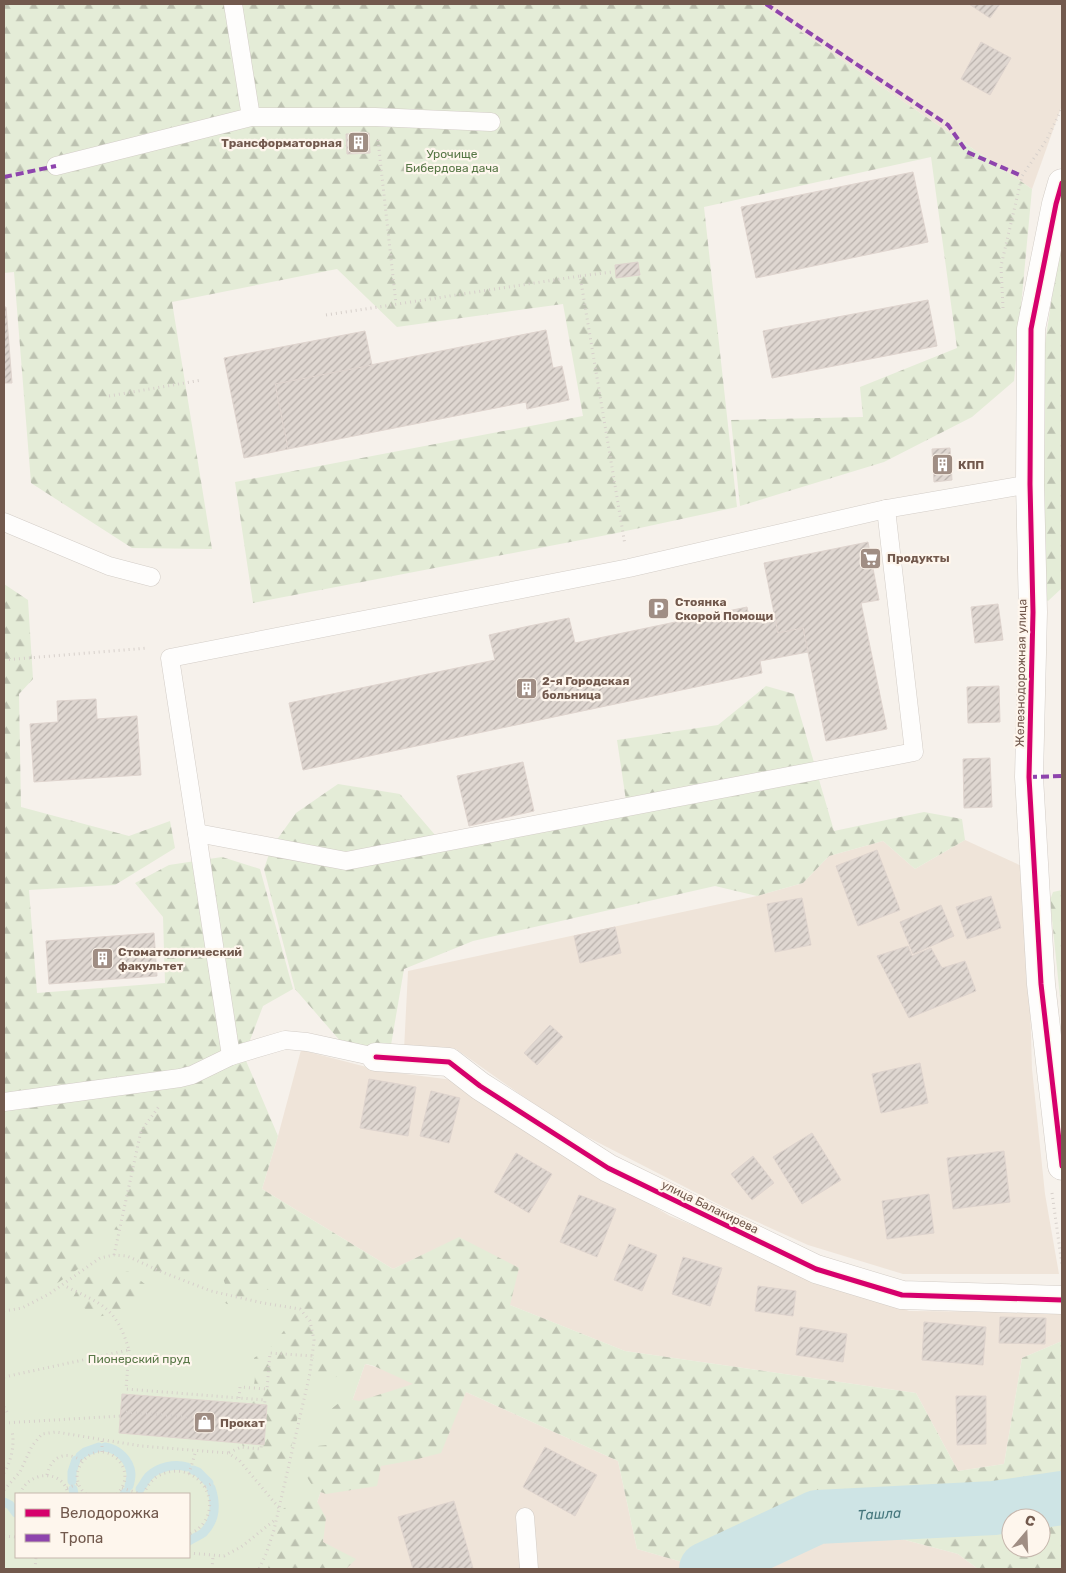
<svg xmlns="http://www.w3.org/2000/svg" width="1066" height="1573" viewBox="0 0 1066 1573" font-family="Rubik,sans-serif">
	<defs>
		<pattern id="forest-firs" width="22" height="20" patternUnits="userSpaceOnUse" patternTransform="scale(1.25)"><rect width="22" height="20" fill="#e4ecd7"/><path d="M5 1l3.5 6h-7zM16 11l3.5 6h-7z" fill="#bdc2b1"/></pattern>
		<pattern id="building-hatch" width="6" height="6" patternUnits="userSpaceOnUse" patternTransform="scale(1.25)"><rect width="6" height="6" fill="#dfd7d1"/><path d="M-1 1l2-2M0 6l6-6M5 7l2-2" fill="none" stroke="#b9b1ac"/></pattern>
	</defs>
	<rect width="100%" height="100%" fill="#f6f1eb"/>
	<g fill="#efe4d9">
		<polygon points="760,4 1062,4 1062,105 1032,189"/>
		<polygon points="965,840 1026,868 1032,1069 1045,1194 1059,1274 903,1274 808,1245 724,1207 562,1124 456,1049 404,1050 408,971 757,896 803,883 829,856 883,841 915,869"/>
		<polygon points="301,1050 382,1071 453,1080 477,1101 670,1216 797,1268 909,1311 1019,1312 1062,1310 1062,1341 1022,1358 1004,1464 958,1471 916,1393 625,1351 510,1305 459,1238 393,1269 262,1189 278,1136"/>
		<polygon points="365,1364 466,1392 618,1461 637,1549 682,1562 845,1524 958,1554 978,1569 294,1569"/>
	</g>
	<path fill="#e4ecd7" fill-rule="evenodd" d="M 78,1217 L 354,1298 L 365,1364 L 294,1569 L 4,1569 L 4,1253 ZM 16,1494 L 189,1494 L 189,1557 L 16,1557 Z"/>
	<g fill="url(#forest-firs)" fill-rule="evenodd">
		<polygon points="4,4 760,4 1032,189 1014,381 972,417 884,462 740,506 731,420 863,417 860,387 957,348 931,157 704,207 737,507 612,534 253,603 235,482 583,416 563,304 397,327 337,269 172,302 212,549 132,548 31,483 14,272 4,273"/>
		<polygon points="1062,230 1062,588 1048,601 1037,593 1040,377"/>
		<path d="M 4,584 L 28,600 L 33,679 L 19,694 L 21,807 L 129,836 L 170,821 L 175,848 L 115,885 L 29,890 L 37,993 L 165,983 L 163,917 L 135,883 L 169,865 L 222,857 L 260,869 L 293,989 L 263,1006 L 244,1056 L 278,1136 L 262,1189 L 393,1269 L 459,1237 L 519,1268 L 510,1305 L 625,1351 L 916,1393 L 958,1471 L 1004,1464 L 1022,1358 L 1062,1341 L 1062,1569 L 978,1569 L 958,1554 L 845,1524 L 682,1562 L 637,1549 L 618,1461 L 466,1392 L 441,1453 L 414,1460 L 381,1466 L 377,1486 L 326,1494 L 315,1490 L 302,1469 L 307,1447 L 327,1445 L 330,1410 L 345,1398 L 359,1401 L 413,1384 L 374,1366 L 366,1364 L 347,1374 L 328,1379 L 314,1374 L 315,1365 L 311,1351 L 301,1349 L 300,1356 L 305,1370 L 297,1377 L 302,1385 L 301,1401 L 286,1472 C 274,1477 264,1479 255,1469 C 229,1440 249,1416 254,1385 C 256,1376 254,1367 254,1358 L 272,1346 L 286,1328 L 295,1313 L 282,1293 L 265,1289 L 247,1306 L 227,1304 L 219,1299 L 225,1284 L 222,1275 L 192,1272 L 148,1277 L 138,1266 L 142,1250 L 125,1231 L 103,1228 L 86,1248 L 81,1267 L 56,1284 L 19,1300 L 4,1299 ZM 1011,1518 L 1041,1518 L 1041,1548 L 1011,1548 Z"/>
		<polygon points="766,686 794,694 834,831 924,812 962,819 965,840 915,869 883,841 829,856 803,883 757,896 715,886 473,941 404,969 390,1051 342,1043 295,989 264,869 271,848 296,813 338,784 400,794 447,849 628,814 617,740 718,725"/>
		<polygon points="1062,890 1062,1017 1050,900 1053,892"/>
		<polygon points="128,1271 150,1288 132,1311 96,1317 72,1299 85,1277"/>
		<polygon points="315,1498 326,1518 323,1542 356,1559 346,1569 268,1569 283,1509 298,1499"/>
	</g>
	<g fill="none" stroke-linecap="round" stroke-linejoin="round">
		<g stroke="#cee4e5" stroke-width="9">
			<path d="M 105,1447 C 118,1449 130,1460 131,1474 C 131,1478 130,1482 129,1486"/>
			<polyline points="80,1456 85,1452 99,1447"/>
			<polyline points="193,1470 198,1472 209,1483"/>
			<polyline points="72,1481 72,1472 76,1460"/>
			<polyline points="73,1489 74,1494"/>
			<path d="M 140,1489 C 143,1485 146,1479 149,1476 C 158,1467 175,1463 187,1467"/>
			<polyline points="124,1494 126,1492"/>
			<polyline points="4,1502 10,1505 16,1513"/>
			<path d="M 189,1541 C 193,1538 199,1536 203,1533 C 216,1520 216,1503 211,1488"/>
		</g>
		<path stroke="#cee4e5" stroke-width="54" id="s1" d="M 706,1569 L 817,1517 L 994,1508 L 1062,1498"/>
	</g>
	<g fill="url(#building-hatch)" stroke="#dfd4ce">
		<polygon points="969,4 1000,4 990,18"/>
		<polygon points="981,42 1011,58 990,95 961,79"/>
		<polygon points="369,133 370,153 347,154 346,134"/>
		<polygon points="913,172 928,242 756,278 741,207"/>
		<polygon points="638,262 640,275 616,278 615,265"/>
		<polygon points="928,300 937,346 772,378 763,331"/>
		<polygon points="4,307 6,307 12,383 4,383"/>
		<polygon points="546,330 553,368 562,366 569,400 527,409 526,402 288,449 275,384"/>
		<polygon points="365,331 372,365 275,384 288,449 244,458 224,358"/>
		<polygon points="950,448 952,480 934,482 932,449"/>
		<polygon points="868,542 879,600 861,603 887,729 826,741 803,628 778,633 764,563"/>
		<polygon points="998,604 1003,640 975,643 971,607"/>
		<polygon points="747,607 750,622 775,617 778,633 803,628 808,652 760,661 762,673 303,770 289,703 495,660 489,635 529,626 569,618 575,643"/>
		<polygon points="999,686 1000,722 968,723 967,687"/>
		<polygon points="96,699 97,719 137,716 141,775 34,782 30,724 58,722 57,701"/>
		<polygon points="990,758 992,807 964,808 963,759"/>
		<polygon points="523,762 534,811 469,826 457,776"/>
		<polygon points="877,850 900,910 858,926 836,866"/>
		<polygon points="991,896 1001,928 967,939 956,907"/>
		<polygon points="802,898 811,945 775,952 767,904"/>
		<polygon points="941,905 954,936 913,954 900,922"/>
		<polygon points="615,927 621,953 580,963 574,936"/>
		<polygon points="154,933 157,976 49,984 46,941"/>
		<polygon points="908,946 912,956 931,948 942,968 965,961 976,991 909,1018 877,956"/>
		<polygon points="550,1025 563,1037 537,1065 524,1053"/>
		<polygon points="920,1063 928,1103 881,1113 872,1074"/>
		<polygon points="369,1079 416,1087 408,1136 360,1128"/>
		<polygon points="431,1091 460,1098 449,1143 420,1136"/>
		<polygon points="812,1133 841,1180 802,1204 773,1157"/>
		<polygon points="1004,1151 1010,1202 953,1209 947,1158"/>
		<polygon points="516,1153 552,1174 529,1213 494,1192"/>
		<polygon points="753,1156 774,1183 752,1200 731,1174"/>
		<polygon points="929,1194 934,1233 887,1239 882,1201"/>
		<polygon points="579,1195 616,1209 597,1257 560,1242"/>
		<polygon points="629,1244 657,1255 642,1291 614,1280"/>
		<polygon points="683,1257 722,1268 710,1306 672,1294"/>
		<polygon points="758,1286 796,1291 793,1316 755,1311"/>
		<polygon points="1000,1317 1046,1318 1045,1344 999,1343"/>
		<polygon points="924,1322 986,1327 983,1365 922,1360"/>
		<polygon points="800,1327 847,1334 843,1362 796,1355"/>
		<polygon points="122,1394 267,1405 264,1445 119,1433"/>
		<polygon points="956,1396 986,1396 986,1444 957,1445"/>
		<polygon points="545,1447 597,1475 575,1516 523,1487"/>
		<polygon points="454,1501 473,1568 469,1569 413,1569 398,1517"/>
	</g>
	<g fill="none" stroke-linecap="round" stroke-linejoin="round">
		<defs>
			<g id="lane">
				<polyline points="233,4 251,117"/>
				<polyline points="56,166 251,117 375,117 491,122"/>
				<polyline points="4,522 109,566 151,577"/>
				<polyline points="197,833 346,861 914,752 886,509"/>
				<polyline points="231,1056 285,1040 307,1042 376,1057"/>
				<polyline points="4,1102 180,1078 192,1075 231,1056 170,658 629,568 886,509 1030,484"/>
				<polyline points="525,1517 529,1569"/>
			</g>
			<g id="street">
				<polyline points="1062,183 1056,204 1031,329 1030,484 1033,612 1029,777 1041,984 1062,1166"/>
				<polyline points="376,1057 449,1062 480,1086 608,1168 816,1269 902,1295 1062,1300"/>
			</g>
		</defs>
		<use href="#lane" stroke="#d3cdc7" stroke-width="19"/>
		<use href="#street" stroke="#d3cdc7" stroke-width="29"/>
		<g stroke="#d7d0cb" stroke-width="3" stroke-dasharray="1 4" stroke-linecap="butt">
			<polyline points="378,140 396,304"/>
			<polyline points="580,276 612,272"/>
			<polyline points="1003,308 1001,266 1022,176 1047,139 1062,108"/>
			<polyline points="326,315 580,276 625,545"/>
			<polyline points="109,396 202,380"/>
			<polyline points="4,660 148,648"/>
			<polyline points="1052,1193 1062,1265"/>
			<polyline points="114,1255 141,1131 160,1105"/>
			<polyline points="4,1311 22,1308 49,1294 100,1258 114,1255 127,1256 162,1272 211,1291 263,1303 300,1309 310,1321 314,1340 310,1373 274,1530 266,1554 259,1569"/>
			<polyline points="129,1350 126,1389 265,1400 261,1449 241,1447 228,1453"/>
			<path d="M 4,1377 L 129,1350 C 116,1306 101,1304 63,1285"/>
			<polyline points="239,1398 240,1387 267,1389 270,1353 312,1356"/>
			<polyline points="4,1407 7,1412"/>
			<polyline points="126,1412 263,1423"/>
			<polyline points="4,1423 121,1416"/>
			<polyline points="102,1452 102,1440"/>
			<path d="M 4,1473 C 11,1462 15,1444 12,1431"/>
			<polyline points="189,1474 196,1450"/>
			<path d="M 47,1475 C 51,1456 66,1450 82,1461"/>
			<polyline points="205,1487 213,1483"/>
			<polyline points="67,1488 78,1484"/>
			<polyline points="122,1488 141,1494"/>
			<polyline points="4,1490 20,1472 32,1446 42,1434 56,1432 141,1446 228,1453 239,1460 279,1508"/>
			<path d="M 20,1494 C 28,1471 63,1468 68,1494"/>
			<path d="M 86,1494 C 80,1490 77,1482 77,1474 C 78,1469 81,1463 84,1460 C 105,1436 141,1470 117,1494"/>
			<path d="M 144,1494 C 146,1487 152,1480 158,1476 C 195,1456 227,1502 199,1528 C 196,1531 192,1533 189,1534"/>
			<polyline points="4,1536 16,1537"/>
			<polyline points="189,1553 224,1556 241,1547 276,1519"/>
			<polyline points="35,1569 36,1557"/>
			<polyline points="212,1569 213,1556"/>
		</g>
		<use href="#lane" stroke="#fefdfc" stroke-width="18"/>
		<use href="#street" stroke="#fefdfc" stroke-width="28"/>
		<g stroke="#8e44ad" stroke-width="4" stroke-dasharray="8 4" stroke-linecap="butt">
			<polyline points="766,4 948,125 967,152 1022,176"/>
			<polyline points="4,177 56,166"/>
			<polyline points="1029,777 1062,776"/>
		</g>
		<defs>
			<g id="cycleway">
				<polyline points="1062,183 1056,204 1031,329 1030,484 1033,612 1029,777 1041,984 1062,1166"/>
				<polyline points="376,1057 449,1062 480,1086 608,1168 816,1269 902,1295 1062,1300"/>
			</g>
		</defs>
		<use href="#cycleway" stroke="#fef6ed" stroke-width="8"/>
		<use href="#cycleway" stroke="#d6006c" stroke-width="5"/>
	</g>
	<defs>
		<symbol id="building-square" viewBox="-11 -11 22 22"><rect x="-9" y="-9" width="18" height="18" rx="4" fill="#a08e84" stroke="#fef6ed"/><path d="M-4-6H4V6H1V3H-1V6H-4ZM-2.5-4.3h1.7v1.8h-1.7ZM.8-4.3h1.7v1.8H.8ZM-2.5-1h1.7V.8h-1.7ZM.8-1h1.7V.8H.8Z" fill="#fff"/></symbol>
		<symbol id="supermarket-square" viewBox="-11 -11 22 22"><rect x="-9" y="-9" width="18" height="18" rx="4" fill="#a08e84" stroke="#fef6ed"/><path d="M-6-5.5h2.5l.6 2H6L4.5 2H-2.5L-4.4-4H-6ZM-1.5 3.2a1.3 1.3 0 1 0 .1 0ZM3 3.2a1.3 1.3 0 1 0 .1 0Z" fill="#fff"/></symbol>
		<symbol id="parking-square" viewBox="-11 -11 22 22"><rect x="-9" y="-9" width="18" height="18" rx="4" fill="#a08e84" stroke="#fef6ed"/><path d="M-3.5-5.5H1a3.5 3.5 0 0 1 0 7H-1V5.5H-3.5ZM-1-3.4V-.6H.8a1.4 1.4 0 0 0 0-2.8Z" fill="#fff"/></symbol>
		<symbol id="shop-square" viewBox="-11 -11 22 22"><rect x="-9" y="-9" width="18" height="18" rx="4" fill="#a08e84" stroke="#fef6ed"/><path d="M-5-2.5h2.3a2.7 3.5 0 0 1 5.4 0H5L5.5 6h-11ZM-1.5-2.5h3a1.5 2.3 0 0 0-3 0Z" fill="#fff"/></symbol>
	</defs>
	<g fill-rule="evenodd">
		<use href="#building-square" x="346" y="130" width="25" height="25"/>
		<use href="#building-square" x="930" y="452" width="25" height="25"/>
		<use href="#supermarket-square" x="858" y="546" width="25" height="25"/>
		<use href="#parking-square" x="646" y="596" width="25" height="25"/>
		<use href="#building-square" x="514" y="676" width="25" height="25"/>
		<use href="#building-square" x="90" y="946" width="25" height="25"/>
		<use href="#shop-square" x="192" y="1410" width="25" height="25"/>
	</g>
	<g text-anchor="middle" dominant-baseline="central" stroke-width="4.5" stroke-linejoin="round" paint-order="stroke">
		<g font-size="12" font-weight="bold" fill="#72594d" stroke="#fef6ed" text-anchor="start">
			<text x="342" y="143" text-anchor="end">Трансформаторная</text>
			<text x="958" y="465">КПП</text>
			<text x="887" y="558">Продукты</text>
			<text x="675" y="602">Стоянка<tspan x="675" dy="14">Скорой Помощи</tspan></text>
			<text x="542" y="681">2-я Городская<tspan x="542" dy="14">больница</tspan></text>
			<text x="118" y="952">Стоматологический<tspan x="118" dy="14">факультет</tspan></text>
			<text x="220" y="1423">Прокат</text>
		</g>
		<g font-size="12" fill="#577746" stroke="#fef6ed">
			<text x="452" y="154">Урочище<tspan x="452" dy="14">Бибердова дача</tspan></text>
			<text x="139" y="1359">Пионерский пруд</text>
		</g>
		<g font-size="12" fill="#72594d" stroke="#fef6ed">
			<text transform="translate(1021 673) rotate(-89)">Железнодорожная улица</text>
			<text transform="translate(710 1207) rotate(26)">улица Балакирева</text>
		</g>
		<g font-size="14" font-style="italic" fill="#46777d" stroke="#fef6ed">
			<text stroke="none"><textPath href="#s1" startOffset="185">Ташла</textPath></text>
		</g>
	</g>
	<rect width="1066" height="1573" fill="none" stroke="#72594d" stroke-width="10"/>
	<rect x="15" y="1493" width="175" height="65" fill="#fef6ed" stroke="#c6b7ad"/>
	<rect x="25" y="1509" width="25" height="8" fill="#d6006c" stroke="#c6b7ad"/>
	<text x="60" y="1518" font-size="15" fill="#72594d">Велодорожка</text>
	<rect x="25" y="1534" width="25" height="8" fill="#8e44ad" stroke="#c6b7ad"/>
	<text x="60" y="1543" font-size="15" fill="#72594d">Тропа</text>
	<g transform="translate(1026 1533) rotate(19)"><circle r="24" fill="#fef6ed" stroke="#c6b7ad"/>
	<path d="M0-4L9 19L0 12L-9 19Z" fill="#a08e84"/>
	<text y="-8" font-size="14" font-weight="bold" text-anchor="middle" fill="#72594d">С</text>
	</g>
</svg>
